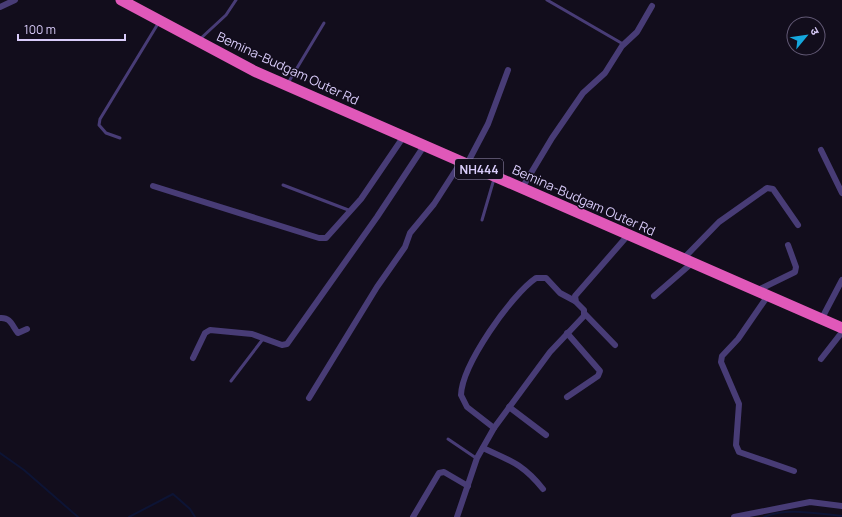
<svg xmlns="http://www.w3.org/2000/svg" width="842" height="517" viewBox="0 0 842 517" font-family="Manrope,'Noto Sans Devanagari',sans-serif">
	<rect width="100%" height="100%" fill="#120d1c"/>
	<g fill="none" stroke-linecap="round" stroke-linejoin="round">
		<g stroke="#0d1435" stroke-width="2">
			<polyline points="0,453 24,470 78,517"/>
			<polyline points="129,517 173,494 190,509 195,517"/>
			<path d="M 764,517 C 787,507 818,514 842,516"/>
		</g>
		<g stroke="#483c76" stroke-width="3">
			<polyline points="547,0 623,44"/>
			<polyline points="199,40 226,15 236,0"/>
			<polyline points="288,83 324,23"/>
			<polyline points="120,138 106,133 99,125 100,119 159,22"/>
			<polyline points="283,185 351,211"/>
			<polyline points="482,220 494,179"/>
			<polyline points="231,381 263,339"/>
			<polyline points="448,439 476,458"/>
		</g>
		<g stroke="#483c76" stroke-width="6">
			<polyline points="0,7 15,0"/>
			<polyline points="821,150 842,193"/>
			<polyline points="467,164 488,124 508,70"/>
			<polyline points="153,186 319,238 326,238 361,199 404,136"/>
			<polyline points="522,188 552,138 583,93 605,73 622,46 637,32 652,6"/>
			<polyline points="683,259 719,222 767,188 773,189 798,225"/>
			<polyline points="756,291 795,272 796,267 788,245"/>
			<polyline points="654,296 692,263"/>
			<polyline points="767,297 738,339 722,356 721,362 739,404 736,445 739,452 794,471"/>
			<polyline points="585,314 615,345"/>
			<path d="M 0,318 C 11,317 12,326 18,333 L 27,329"/>
			<polyline points="821,320 842,280"/>
			<polyline points="193,358 205,333 210,330 252,334 282,345 287,344 377,217 424,146"/>
			<polyline points="821,359 842,332"/>
			<polyline points="567,397 598,376 600,371 567,333"/>
			<polyline points="309,398 377,287 405,247 410,233 434,204 461,162"/>
			<polyline points="509,407 546,435"/>
			<path d="M 494,428 L 467,407 L 461,395 C 462,365 511,295 536,278 L 546,278 L 560,293 L 575,301"/>
			<path d="M 483,448 C 511,461 523,464 543,489"/>
			<polyline points="413,517 439,473 444,472 468,486"/>
			<polyline points="457,517 477,458 494,428 550,352 584,316 584,310 576,302 575,296 629,234"/>
			<polyline points="734,517 810,502 842,506"/>
		</g>
		<polyline stroke="#e058b9" stroke-width="11" points="121,0 254,71 842,328"/>
	</g>
	<g text-anchor="middle" dominant-baseline="central" stroke-width="3" stroke-linejoin="round" paint-order="stroke">
		<rect fill="#120d1c" stroke="#9d93b7" stroke-width="1" x="455" y="159" width="48" height="20" rx="3"/>
		<g font-size="12" font-weight="bold" fill="#d9ccfa">
			<text x="479" y="169">NH444</text>
		</g>
		<g font-size="13" fill="#d9ccfa" stroke="#120d1c">
			<text transform="translate(288 68) rotate(25)">Bemina-Budgam Outer Rd</text>
			<text transform="translate(584 200) rotate(24)">Bemina-Budgam Outer Rd</text>
		</g>
	</g>
	<g transform="translate(806 36) rotate(61)"><circle r="19" fill="#120d1c" stroke="#625975"/>
	<path d="M0-3L7 15L0 10L-7 15Z" fill="#15a7dd"/>
	<text y="-6" font-size="11" font-weight="bold" text-anchor="middle" fill="#d9ccfa">उ</text>
	</g>
	<path d="M18 34v6h107v-6" fill="none" stroke="#d9ccfa" stroke-width="2"/>
	<text x="24" y="34" font-size="12" fill="#d9ccfa" stroke="#120d1c" stroke-width="3" paint-order="stroke">100 m</text>
</svg>
